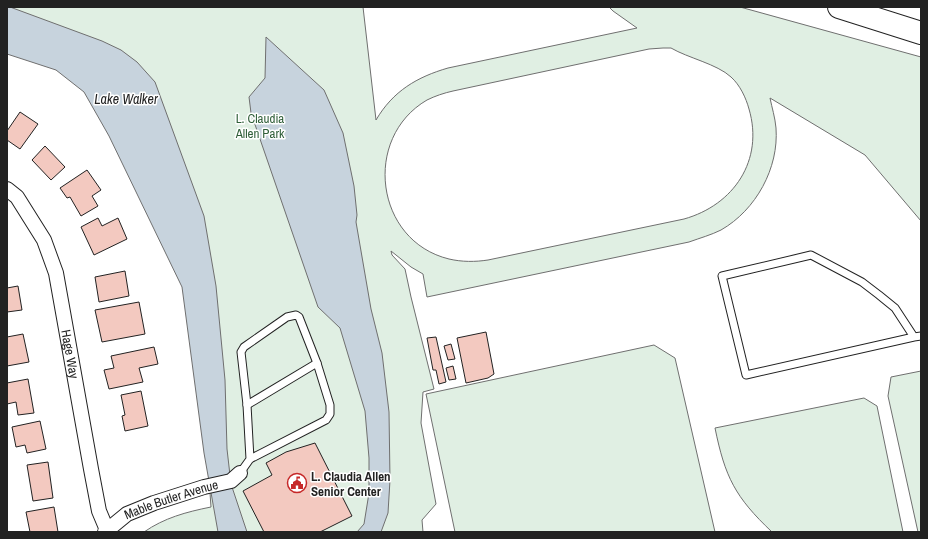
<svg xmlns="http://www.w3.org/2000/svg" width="928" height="539" viewBox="0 0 928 539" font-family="'Archivo Narrow',sans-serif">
	<rect width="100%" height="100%" fill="#fff"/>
	<g fill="#e0efe3" stroke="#6f6f6f" fill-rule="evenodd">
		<path d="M 7,7 L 363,7 L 376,120 C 393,91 417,77 448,68 L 637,28 L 613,11 L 609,7 L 740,7 L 921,57 L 921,221 L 865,155 L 770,98 C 772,108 775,117 776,128 C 779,168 756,210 721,230 C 711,235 700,238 689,242 L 427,297 L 423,274 L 411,267 L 391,251 L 392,255 L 405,269 L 411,297 L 434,389 L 423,392 L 421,423 L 436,504 L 422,520 L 423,532 L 144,532 C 164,518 186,512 211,507 L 193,256 L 99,62 ZM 663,48 L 671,48 C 688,58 717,64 731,77 C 740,85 746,98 749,109 C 764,160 734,205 684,219 L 488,260 C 475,262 462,262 449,259 C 375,241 362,138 427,100 C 435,96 444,93 453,91 L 649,49 Z"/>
		<polygon points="654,345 675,358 715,532 455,532 426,394"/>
		<polygon points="921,371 921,532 918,532 888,396 891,377"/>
		<path d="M 864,398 L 877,406 L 903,532 L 772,532 C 735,497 725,477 715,428 Z"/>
	</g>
	<g fill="#c7d3dd" stroke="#6f6f6f">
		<polygon points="7,7 10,7 102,41 121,50 137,62 155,82 204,216 216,286 225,380 227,449 231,484 247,532 218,532 204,453 182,287 109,136 84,92 56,70 7,54"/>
		<polygon points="266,37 324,90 343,133 354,186 357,215 356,222 371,309 382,353 389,412 390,480 388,513 381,532 357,532 364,524 369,493 369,458 365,411 340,328 318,307 251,113 249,97 265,78"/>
	</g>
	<g fill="#f3c9c0" stroke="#222">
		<polygon points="20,112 38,124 20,149 7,140 7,131"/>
		<polygon points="45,146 65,167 51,180 32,160"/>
		<polygon points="87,170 101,190 92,196 98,206 81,216 70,197 67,198 60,188"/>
		<polygon points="98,218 102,226 118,218 127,239 94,255 81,227"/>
		<polygon points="125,271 129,296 99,302 95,277"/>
		<polygon points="18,286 22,310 7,312 7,288"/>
		<polygon points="139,302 145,334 102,342 95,310"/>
		<polygon points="486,332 494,374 488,378 466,383 457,338"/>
		<polygon points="23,334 29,362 7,366 7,337"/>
		<polygon points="436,337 446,382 439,384 436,370 433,370 427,338"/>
		<polygon points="451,344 455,359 448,360 444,346"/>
		<polygon points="154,347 158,364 139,368 143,382 109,389 104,370 114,368 111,356"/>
		<polygon points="453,366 456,379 449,380 446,368"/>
		<polygon points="28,379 34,413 18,415 16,402 7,404 7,383"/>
		<polygon points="141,391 148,426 125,431 122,416 125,415 121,395"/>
		<polygon points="40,421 46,449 27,453 25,445 16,447 12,427"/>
		<polygon points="315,443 352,516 320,532 264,532 243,491 272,475 266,463 286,452"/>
		<polygon points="48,462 53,498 33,501 27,465"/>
		<polygon points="54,507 58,532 30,532 26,512"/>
	</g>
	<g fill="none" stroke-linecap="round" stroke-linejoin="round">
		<defs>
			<g id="lane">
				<polyline points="914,337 895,308 879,295 862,282 811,255 722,276 746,375 914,337 921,336"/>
				<polyline points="247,405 317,363"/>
				<polyline points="240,473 250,459 326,420 330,414 330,405 317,363 299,317 296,315 287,317 244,347 241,352 247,405 250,459"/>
			</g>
			<g id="street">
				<path id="s1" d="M 7,189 L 17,197 L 44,240 L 56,273 L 91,469 L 99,511 L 107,530"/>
				<path id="s2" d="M 105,532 L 127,514 L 154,503 L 204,487 L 231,481 L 240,473"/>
			</g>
			<polyline id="primary" points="839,7 921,33"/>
		</defs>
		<use href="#lane" stroke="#222" stroke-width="9"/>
		<use href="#street" stroke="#222" stroke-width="16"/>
		<use href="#primary" stroke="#222" stroke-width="24"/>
		<use href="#lane" stroke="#fff" stroke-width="7"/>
		<use href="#street" stroke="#fff" stroke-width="14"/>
		<use href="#primary" stroke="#fff" stroke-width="22"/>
	</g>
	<defs>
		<symbol id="civic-ring" viewBox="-11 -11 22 22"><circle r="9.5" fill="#fff" stroke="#c62828" stroke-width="1.5"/><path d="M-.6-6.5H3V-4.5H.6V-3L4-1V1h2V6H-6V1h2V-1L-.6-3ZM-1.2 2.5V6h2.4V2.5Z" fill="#c62828"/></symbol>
	</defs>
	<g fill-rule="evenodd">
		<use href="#civic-ring" x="286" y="472" width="22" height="22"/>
	</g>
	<g text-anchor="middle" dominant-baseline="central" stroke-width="3" stroke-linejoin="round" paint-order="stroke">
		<g font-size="13" fill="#2f5e38" stroke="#fff">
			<text x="260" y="118">L. Claudia<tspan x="260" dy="15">Allen Park</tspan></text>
		</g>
		<g font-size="13" fill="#222" stroke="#fff">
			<text stroke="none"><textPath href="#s1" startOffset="181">Hage Way</textPath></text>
			<text stroke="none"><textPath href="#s2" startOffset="75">Mable Butler Avenue</textPath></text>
		</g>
		<g font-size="13" font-weight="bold" fill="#222" stroke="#fff" text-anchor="start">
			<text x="311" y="476">L. Claudia Allen<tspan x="311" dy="15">Senior Center</tspan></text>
		</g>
		<g font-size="14" font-style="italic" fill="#222" stroke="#fff">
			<text x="126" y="99">Lake Walker</text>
		</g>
	</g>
	<rect width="928" height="539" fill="none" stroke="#222222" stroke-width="16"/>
</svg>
